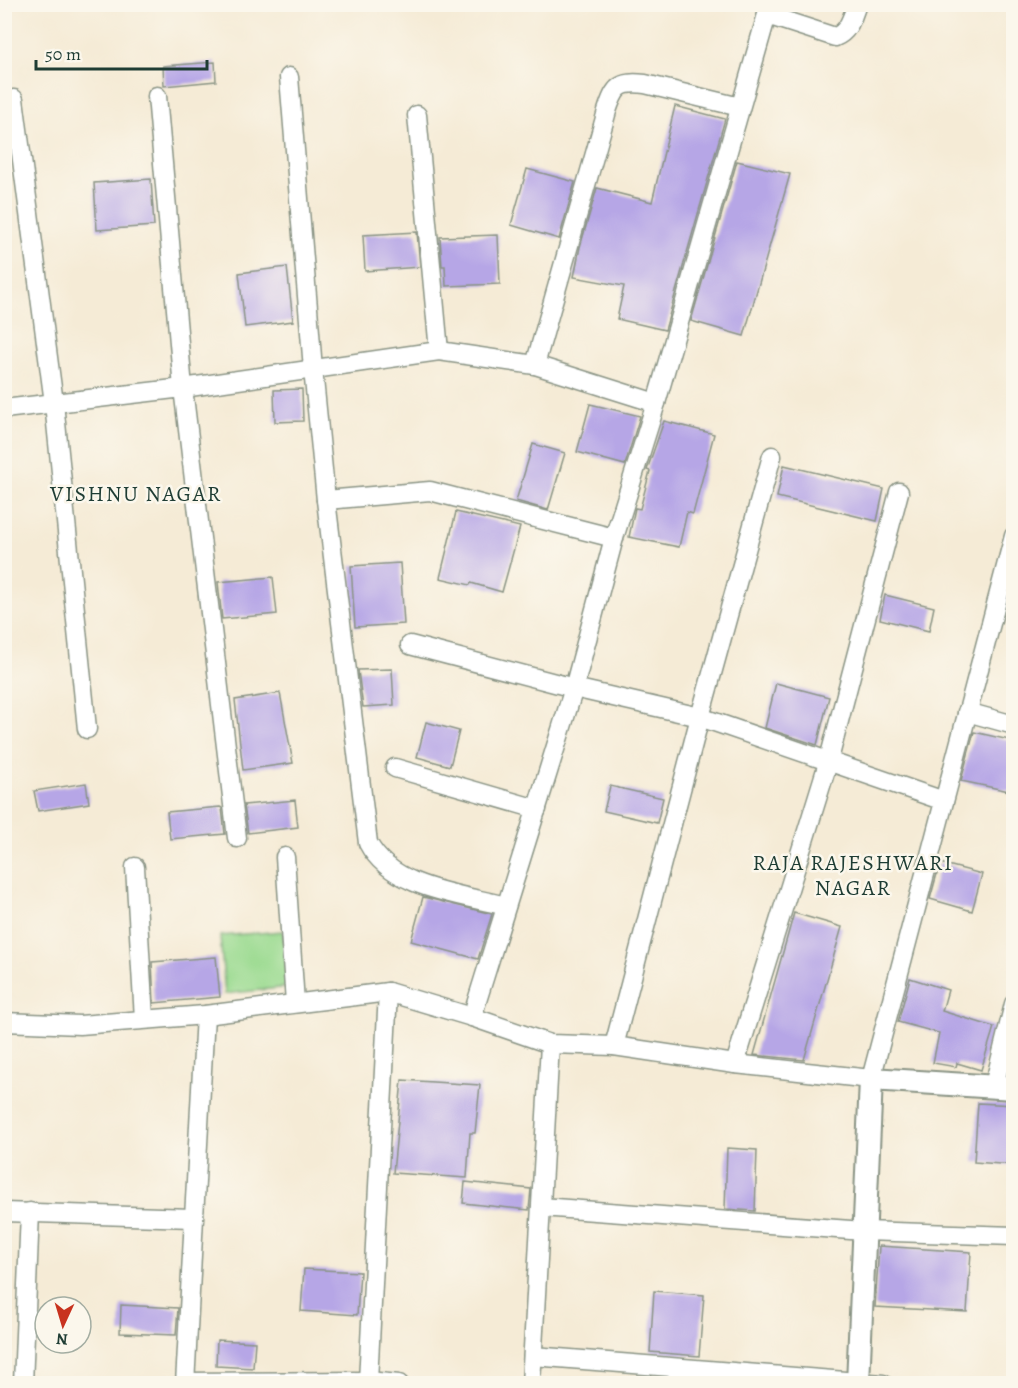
<svg xmlns="http://www.w3.org/2000/svg" width="1018" height="1388" viewBox="0 0 1018 1388" font-family="Alegreya,serif">
	<rect width="100%" height="100%" fill="#fbf7ec"/>
	<filter id="ink" filterUnits="userSpaceOnUse"><feTurbulence type="fractalNoise" baseFrequency=".0167" numOctaves="2"/><feDisplacementMap in="SourceGraphic" scale="12" xChannelSelector="R" yChannelSelector="G"/><feConvolveMatrix kernelMatrix="1 2 1 2 8 2 1 2 1" color-interpolation-filters="sRGB"/></filter>
	<filter id="wash" filterUnits="userSpaceOnUse"><feTurbulence type="fractalNoise" baseFrequency=".008" numOctaves="4" result="noise"/><feDisplacementMap in="SourceGraphic" scale="24" xChannelSelector="R" yChannelSelector="G"/><feGaussianBlur stdDeviation="1.35" result="paint"/><feColorMatrix in="noise" values="0 0 0 0 0 0 0 0 0 0 0 0 0 0 0 0 0 1.4 0 .05"/><feComposite in="paint" operator="in"/></filter>
	<g filter="url(#wash)">
		<rect width="100%" height="100%" fill="#f5ebd6"/>
		<polygon fill="#9ada8f" stroke="#5c8c62" stroke-width="1.5" points="283,931 288,987 225,994 220,936"/>
		<g id="blocks">
			<g fill="#b6a6e6">
				<polygon points="215,62 216,81 164,86 163,66"/>
				<polygon points="675,106 725,119 665,330 617,319 624,286 574,277 580,247 597,188 652,202"/>
				<polygon points="737,161 790,174 744,336 691,321"/>
				<polygon points="527,169 575,182 559,239 511,225"/>
				<polygon points="151,179 154,226 97,230 94,183"/>
				<polygon points="417,232 420,267 365,271 363,235"/>
				<polygon points="498,235 500,284 446,286 445,266 442,266 440,237"/>
				<polygon points="287,267 293,321 245,327 239,273"/>
				<polygon points="302,389 303,421 275,422 274,390"/>
				<polygon points="590,404 640,416 625,465 577,452"/>
				<polygon points="664,421 714,434 693,514 687,512 679,547 629,537 635,508 640,509 650,471 647,470"/>
				<polygon points="533,444 565,453 548,510 516,501"/>
				<polygon points="784,465 884,489 877,521 777,497"/>
				<polygon points="456,512 520,527 502,592 471,583 470,585 440,578"/>
				<polygon points="400,563 404,624 355,627 351,566"/>
				<polygon points="273,577 277,614 222,619 218,582"/>
				<polygon points="885,595 934,607 929,631 880,619"/>
				<polygon points="392,669 394,705 363,707 358,670"/>
				<polygon points="776,683 829,697 817,745 765,728"/>
				<polygon points="280,693 293,763 243,770 235,700"/>
				<polygon points="426,722 459,731 450,766 417,757"/>
				<polygon points="974,732 1014,741 1014,792 961,781"/>
				<polygon points="86,783 89,803 38,811 34,791"/>
				<polygon points="610,786 663,798 657,823 604,811"/>
				<polygon points="295,800 298,827 248,833 244,805"/>
				<polygon points="220,807 222,808 225,834 170,839 167,812"/>
				<polygon points="940,863 982,874 972,911 930,899"/>
				<polygon points="423,897 492,914 478,959 411,941"/>
				<polygon points="794,913 842,927 804,1060 754,1055"/>
				<polygon points="216,957 220,997 154,1003 152,962"/>
				<polygon points="910,978 948,990 942,1011 994,1027 981,1070 957,1063 956,1067 933,1063 939,1033 898,1022"/>
				<polygon points="402,1080 480,1085 475,1133 470,1133 467,1178 393,1173"/>
				<polygon points="978,1103 1014,1105 1014,1165 974,1162"/>
				<polygon points="727,1148 757,1150 755,1211 725,1209"/>
				<polygon points="465,1182 531,1189 529,1210 463,1203"/>
				<polygon points="879,1246 971,1252 967,1312 875,1307"/>
				<polygon points="304,1269 360,1272 357,1315 301,1311"/>
				<polygon points="654,1291 704,1295 699,1356 650,1352"/>
				<polygon points="121,1305 178,1308 176,1335 120,1333"/>
				<polygon points="217,1340 255,1342 253,1368 216,1366"/>
			</g>
		</g>
	</g>
	<g filter="url(#ink)">
		<use href="#blocks" fill-opacity="0" stroke="#8a9485" stroke-width="1.5"/>
		<g fill="none" stroke-linecap="round" stroke-linejoin="round">
			<defs>
				<g id="minor">
					<path d="M 767,15 L 835,37 C 849,32 852,17 857,4"/>
					<path d="M 289,77 L 313,369 L 326,500 L 368,843 C 392,889 460,894 506,906"/>
					<polyline points="157,96 183,388 237,838"/>
					<polyline points="14,99 54,403 87,729"/>
					<polyline points="417,115 439,351"/>
					<path d="M 535,365 L 607,111 C 615,87 619,81 645,84 L 740,107"/>
					<polyline points="4,409 183,388 439,351 535,365 656,403"/>
					<polyline points="326,500 430,491 614,538"/>
					<polyline points="410,645 574,688 700,717 944,801"/>
					<polyline points="967,712 1014,725"/>
					<polyline points="395,768 537,809"/>
					<polyline points="285,857 295,1003"/>
					<polyline points="135,867 144,1019"/>
					<polyline points="472,1017 574,688 614,538 656,403 770,4"/>
					<polyline points="4,1022 80,1025 205,1015 388,992 472,1017 550,1044 614,1046 735,1064 871,1079 1014,536"/>
					<polyline points="614,1046 700,717 772,456"/>
					<polyline points="735,1064 828,763 899,492"/>
					<polyline points="994,1086 1014,1004"/>
					<polyline points="541,1207 864,1231 1014,1236"/>
					<polyline points="4,1212 192,1218"/>
					<polyline points="533,1356 883,1384"/>
					<polyline points="368,1381 388,992"/>
					<polyline points="185,1382 368,1381 399,1384"/>
					<polyline points="23,1384 30,1212"/>
					<polyline points="185,1384 205,1015"/>
					<polyline points="531,1384 550,1044"/>
				</g>
				<polyline id="tertiary" points="858,1384 871,1079 1014,1088"/>
			</defs>
			<use href="#minor" stroke="#8a9485" stroke-width="21"/>
			<use href="#tertiary" stroke="#8a9485" stroke-width="26"/>
			<use href="#minor" stroke="#fff" stroke-width="18"/>
			<use href="#tertiary" stroke="#fff" stroke-width="22"/>
		</g>
	</g>
	<g text-anchor="middle" dominant-baseline="central" stroke-width="5" stroke-linejoin="round" paint-order="stroke">
		<g font-size="22" letter-spacing="1.5" fill="#1f3d34" stroke="#fbf7ec">
			<text x="136" y="494">VISHNU NAGAR</text>
			<text x="853" y="863">RAJA RAJESHWARI<tspan x="853" dy="25">NAGAR</tspan></text>
		</g>
	</g>
	<rect width="1018" height="1388" fill="none" stroke="#fbf7ec" stroke-width="24"/>
	<g transform="translate(63 1325) rotate(184)"><circle r="28" fill="#fbf7ec" stroke="#a3ada2" stroke-width="1.5"/>
	<path d="M0-4.5L10 22L0 15L-10 22Z" fill="#c8321e"/>
	<text y="-9" font-size="16" font-weight="bold" text-anchor="middle" fill="#1f3d34">N</text>
	</g>
	<path d="M36 60v9h171v-9" fill="none" stroke="#1f3d34" stroke-width="3"/>
	<text x="45" y="60" font-size="18" fill="#1f3d34" stroke="#fbf7ec" stroke-width="4.5" paint-order="stroke">50 m</text>
</svg>
